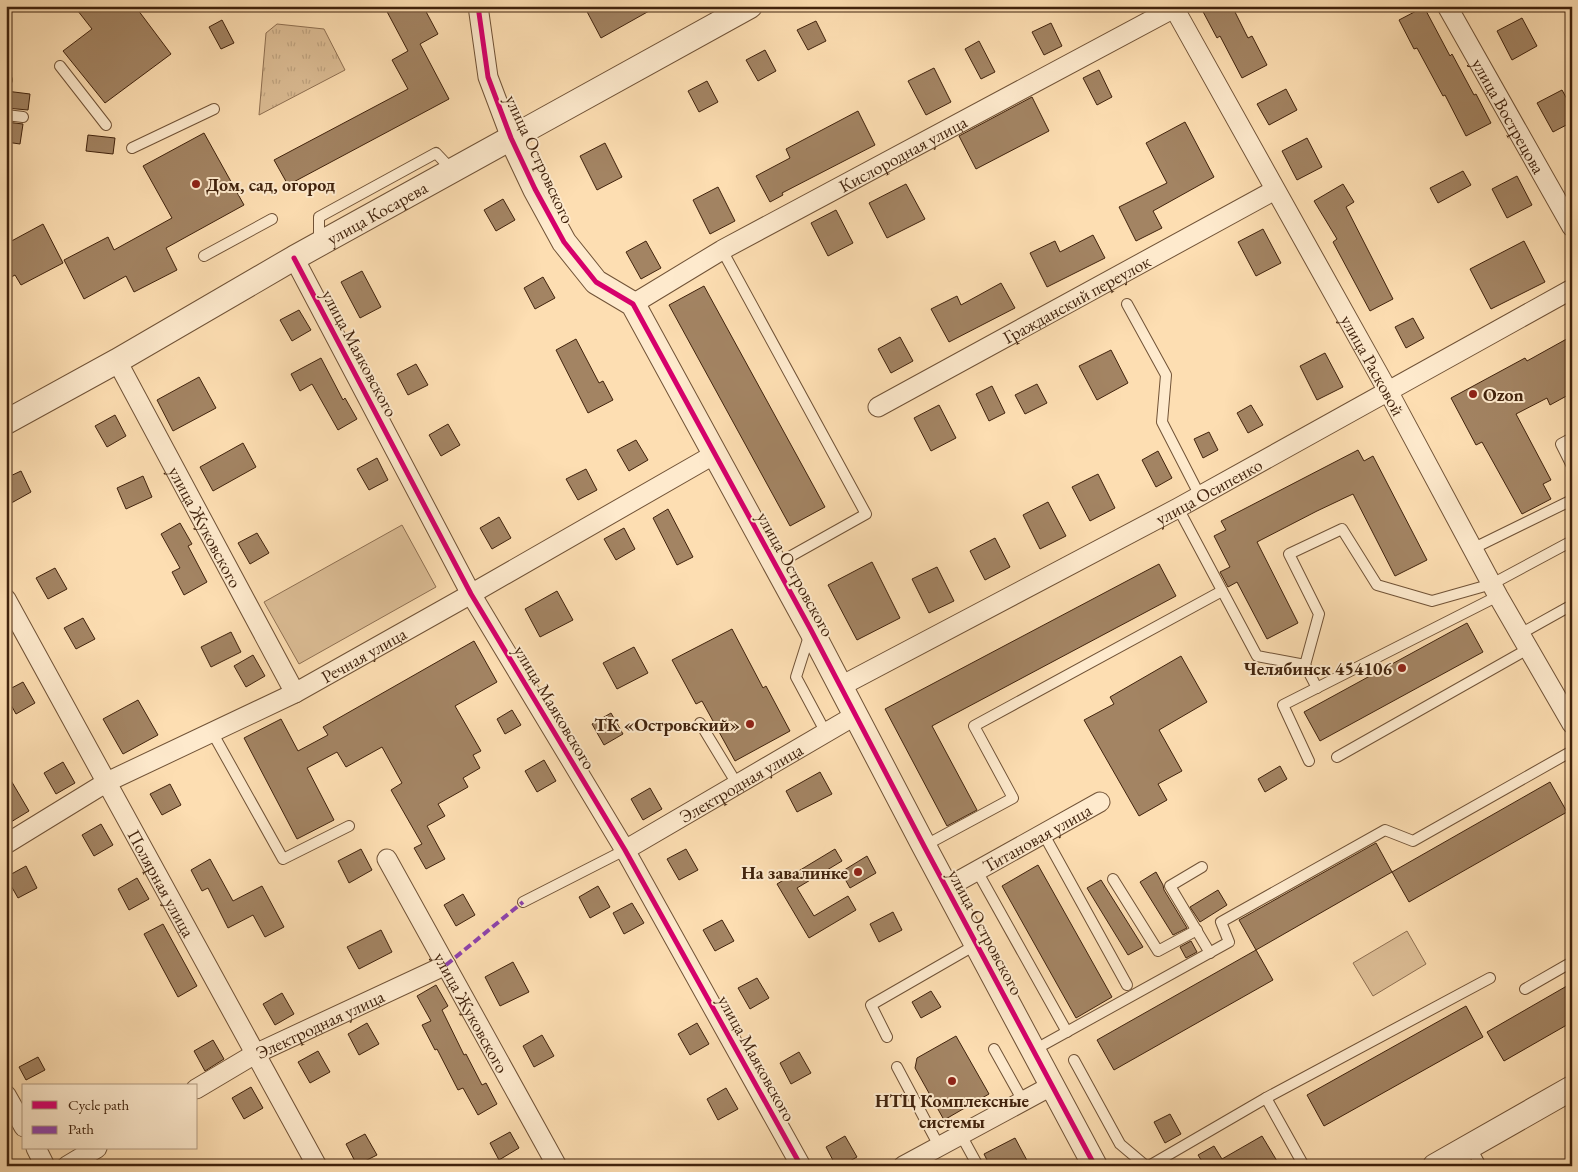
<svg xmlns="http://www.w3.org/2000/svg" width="1578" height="1172" viewBox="0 0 1578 1172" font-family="'EB Garamond',serif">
	<defs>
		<pattern id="park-tufts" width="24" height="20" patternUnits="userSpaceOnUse" patternTransform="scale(1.25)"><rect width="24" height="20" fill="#ddbe96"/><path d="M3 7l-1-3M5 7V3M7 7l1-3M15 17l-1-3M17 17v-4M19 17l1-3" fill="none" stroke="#bfa380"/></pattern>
	</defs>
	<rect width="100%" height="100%" fill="#fddeb2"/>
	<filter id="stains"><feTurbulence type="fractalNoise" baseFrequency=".004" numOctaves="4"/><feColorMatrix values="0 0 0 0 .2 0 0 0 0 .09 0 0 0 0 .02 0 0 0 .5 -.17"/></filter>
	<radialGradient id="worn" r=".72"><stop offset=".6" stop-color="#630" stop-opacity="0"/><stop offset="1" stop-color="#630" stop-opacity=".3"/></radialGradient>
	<g fill="#ddbe96" stroke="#8f7052">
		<polygon points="402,525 436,587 299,664 264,602"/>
		<polygon points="1407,931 1426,964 1373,996 1353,963"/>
	</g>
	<polygon fill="url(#park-tufts)" stroke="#8f7052" points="277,24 324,29 345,70 259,115 266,33"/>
	<g fill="#a38463" stroke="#41230d">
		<polygon points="74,6 135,6 171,54 105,103 63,51 92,29"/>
		<polygon points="384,6 423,6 438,34 420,44 449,99 288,185 274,160 408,89 392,60 408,51"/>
		<polygon points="584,6 658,6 601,38"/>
		<polygon points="1200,6 1232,6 1248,38 1252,36 1267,65 1242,78 1220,36 1217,38"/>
		<polygon points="1424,7 1450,56 1452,54 1474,95 1476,94 1491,123 1466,136 1445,95 1443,96 1417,48 1414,49 1399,20"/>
		<polygon points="1522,18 1537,46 1512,60 1497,31"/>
		<polygon points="222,20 234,43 221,49 209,27"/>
		<polygon points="816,21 826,41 808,50 797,30"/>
		<polygon points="1051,23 1062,46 1044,55 1032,32"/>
		<polygon points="979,41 995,72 981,79 965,49"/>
		<polygon points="765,50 776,71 758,81 746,60"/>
		<polygon points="934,68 951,102 926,115 908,81"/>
		<polygon points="1099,70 1112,97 1097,105 1083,78"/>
		<polygon points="707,81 718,102 699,112 688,91"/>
		<polygon points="1286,89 1297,110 1269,125 1257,104"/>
		<polygon points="1562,90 1572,108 1572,122 1553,132 1537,103"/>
		<polygon points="6,91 30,94 28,110 6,108"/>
		<polygon points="1032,97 1049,131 976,169 959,136"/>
		<polygon points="858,111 875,145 782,193 783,195 770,202 756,176 790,158 786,149"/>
		<polygon points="6,122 23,124 20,144 6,142"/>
		<polygon points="1185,122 1214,177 1153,211 1162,228 1136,241 1119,207 1167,183 1146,143"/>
		<polygon points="204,133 244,205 166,248 177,270 134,292 126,276 84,299 64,260 108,237 114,250 172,218 143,166"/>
		<polygon points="88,135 115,138 113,154 86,151"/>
		<polygon points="1307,138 1322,167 1297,180 1282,151"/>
		<polygon points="605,143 622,177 597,190 580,156"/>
		<polygon points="1463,171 1471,185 1438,203 1430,188"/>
		<polygon points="1517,176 1532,205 1507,218 1492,189"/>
		<polygon points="906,184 925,219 887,238 869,203"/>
		<polygon points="1343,184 1354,202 1346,207 1393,299 1370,311 1333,242 1337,239 1314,201"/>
		<polygon points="718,187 735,221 710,234 693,200"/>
		<polygon points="503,199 515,220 496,231 484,210"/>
		<polygon points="836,210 853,243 828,256 811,223"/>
		<polygon points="43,224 63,263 21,285 15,275 6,280 6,244"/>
		<polygon points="1263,229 1281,263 1256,276 1238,242"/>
		<polygon points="1093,235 1105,258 1047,287 1030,253 1055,241 1060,252"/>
		<polygon points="646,241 661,268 641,279 626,252"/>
		<polygon points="1524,241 1545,282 1491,309 1470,269"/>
		<polygon points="362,271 381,307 360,318 341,282"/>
		<polygon points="543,277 555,298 535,309 524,288"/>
		<polygon points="1001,283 1015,308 949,342 931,309 957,296 961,305"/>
		<polygon points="704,286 825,507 790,526 669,305"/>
		<polygon points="299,310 311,330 292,341 280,320"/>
		<polygon points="1413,318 1424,338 1406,348 1395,327"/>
		<polygon points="1572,336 1572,393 1550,405 1547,398 1516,414 1551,480 1543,484 1551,499 1522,514 1482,442 1476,445 1451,398 1525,358 1527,361"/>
		<polygon points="900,337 913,361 891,373 878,349"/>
		<polygon points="576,339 599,383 603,381 613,400 588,413 556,350"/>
		<polygon points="1111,350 1128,383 1097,400 1079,366"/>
		<polygon points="1325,353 1343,387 1317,400 1300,366"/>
		<polygon points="321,358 343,400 345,398 357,419 338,430 312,384 300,391 291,374"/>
		<polygon points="416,364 428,385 408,395 397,374"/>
		<polygon points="199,377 216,408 173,431 157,400"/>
		<polygon points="1037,384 1047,403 1025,414 1015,395"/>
		<polygon points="992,386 1005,413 989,421 976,394"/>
		<polygon points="939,405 956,438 931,451 914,418"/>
		<polygon points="1251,405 1263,425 1248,433 1237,413"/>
		<polygon points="115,415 126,436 107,447 95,426"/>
		<polygon points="448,424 460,445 441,456 429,435"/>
		<polygon points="1209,432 1218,450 1203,458 1194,439"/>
		<polygon points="636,440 648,460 629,471 617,450"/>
		<polygon points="243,443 256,467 213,491 200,467"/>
		<polygon points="1358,450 1364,461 1373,456 1427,560 1395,576 1353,494 1317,511 1257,542 1298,623 1267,639 1237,582 1228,587 1220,572 1230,567 1214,536 1226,530 1221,521"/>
		<polygon points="1158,451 1172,478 1156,487 1142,460"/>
		<polygon points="377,458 388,480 369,490 357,469"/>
		<polygon points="586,469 597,490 578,500 566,479"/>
		<polygon points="21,471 31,492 6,506 6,478"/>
		<polygon points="1098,474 1115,508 1090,521 1072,487"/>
		<polygon points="143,476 152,497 126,509 117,488"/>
		<polygon points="1048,502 1066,536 1040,549 1023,515"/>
		<polygon points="668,509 693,557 677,565 653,518"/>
		<polygon points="499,517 511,538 492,549 480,528"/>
		<polygon points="180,523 192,544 188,546 207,582 184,595 172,572 180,568 161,534"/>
		<polygon points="624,528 635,549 616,560 604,539"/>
		<polygon points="257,533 269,553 250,564 238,543"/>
		<polygon points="995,538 1010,567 985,580 970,551"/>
		<polygon points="872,562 900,618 857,640 828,585"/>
		<polygon points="1159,564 1176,596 932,726 977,810 947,826 885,709"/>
		<polygon points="937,567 954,601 929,613 912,579"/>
		<polygon points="55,568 67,589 48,599 36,578"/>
		<polygon points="557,591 573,620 540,637 525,609"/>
		<polygon points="83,618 95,639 76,649 64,628"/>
		<polygon points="1467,623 1483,652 1320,741 1304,712"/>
		<polygon points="732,629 763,688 766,686 790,731 735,761 702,701 696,704 672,660"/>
		<polygon points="231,632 241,652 211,667 201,647"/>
		<polygon points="474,641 497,682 455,706 481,751 473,755 480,768 463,778 468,787 438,804 445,816 427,826 445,859 426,869 414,848 422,844 391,790 402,783 382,747 346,767 337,752 307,768 334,820 297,839 244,738 281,719 298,751 328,735 323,727"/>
		<polygon points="634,647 648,673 617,689 603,663"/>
		<polygon points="253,655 265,676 246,687 234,666"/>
		<polygon points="1181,656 1207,702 1159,730 1182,771 1158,784 1167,800 1139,816 1084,720 1114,704 1110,697"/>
		<polygon points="23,682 35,703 16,714 6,696 6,691"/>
		<polygon points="138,700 158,735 123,754 103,719"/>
		<polygon points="512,710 521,725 505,734 497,719"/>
		<polygon points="611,713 623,734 604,745 592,724"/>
		<polygon points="544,760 556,781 537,792 525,771"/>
		<polygon points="63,762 75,783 56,794 44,773"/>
		<polygon points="1280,766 1287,779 1265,792 1258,779"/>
		<polygon points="6,772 29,811 6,825"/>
		<polygon points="820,772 832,794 797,812 786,791"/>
		<polygon points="1550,782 1567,812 1409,902 1392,872"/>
		<polygon points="170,784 181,805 162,815 150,794"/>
		<polygon points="650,788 662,809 643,820 631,799"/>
		<polygon points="101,824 113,845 94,856 82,835"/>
		<polygon points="1376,843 1392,872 1256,950 1239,920"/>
		<polygon points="361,849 372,870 349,883 338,861"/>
		<polygon points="686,849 698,870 679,880 667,859"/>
		<polygon points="835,849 842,861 797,888 814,916 848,896 856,910 809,938 777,884"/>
		<polygon points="867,856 876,873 850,888 841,872"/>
		<polygon points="210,859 233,901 262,886 284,927 265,937 253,915 228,928 208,888 202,891 191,870"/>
		<polygon points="1038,865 1112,997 1076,1018 1002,886"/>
		<polygon points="26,866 37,888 18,898 6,877"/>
		<polygon points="1156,872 1163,885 1164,890 1187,928 1173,935 1140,882"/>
		<polygon points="137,878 149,899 129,910 118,889"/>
		<polygon points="1101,880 1143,947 1128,955 1087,888"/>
		<polygon points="598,886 610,907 590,918 579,897"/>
		<polygon points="1218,890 1227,905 1200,922 1190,907"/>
		<polygon points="463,894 475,915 456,926 444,905"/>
		<polygon points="632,903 644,923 624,934 613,913"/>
		<polygon points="893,912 902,930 879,942 870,924"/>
		<polygon points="722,920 734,941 715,951 703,930"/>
		<polygon points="163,924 197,986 178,997 144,934"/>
		<polygon points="381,930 392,952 359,969 347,947"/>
		<polygon points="1191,941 1197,952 1186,958 1180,947"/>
		<polygon points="1256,950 1273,980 1114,1070 1097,1040"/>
		<polygon points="513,962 529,992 500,1006 485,977"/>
		<polygon points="757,978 769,998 750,1009 738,988"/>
		<polygon points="1572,983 1572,1022 1504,1061 1487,1032"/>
		<polygon points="436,985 448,1006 442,1010 464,1055 466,1054 482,1085 486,1083 497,1104 478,1115 463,1088 458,1090 437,1049 435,1050 422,1025 431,1021 417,996"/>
		<polygon points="931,991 941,1007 921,1018 912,1002"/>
		<polygon points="282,993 294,1014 275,1025 263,1004"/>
		<polygon points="1466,1006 1483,1037 1324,1126 1307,1095"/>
		<polygon points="367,1023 379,1044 359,1055 348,1034"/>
		<polygon points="697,1023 709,1044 690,1055 678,1034"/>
		<polygon points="542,1035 554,1056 534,1067 523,1046"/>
		<polygon points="956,1036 989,1094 944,1120 915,1068 917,1058"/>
		<polygon points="213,1040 224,1059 205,1071 194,1051"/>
		<polygon points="318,1051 330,1072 310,1083 298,1062"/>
		<polygon points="799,1052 811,1073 791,1084 780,1063"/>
		<polygon points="38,1057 45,1070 26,1080 19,1067"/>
		<polygon points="251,1087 263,1108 244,1119 232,1098"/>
		<polygon points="726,1088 738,1109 718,1120 707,1099"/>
		<polygon points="1170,1114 1181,1134 1165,1143 1154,1122"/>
		<polygon points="510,1132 519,1148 499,1160 490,1143"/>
		<polygon points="365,1134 377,1155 357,1165 346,1144"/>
		<polygon points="845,1136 857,1157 841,1166 836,1166 826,1147"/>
		<polygon points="1262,1136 1280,1166 1205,1166 1198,1155 1214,1146 1222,1159"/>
		<polygon points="1015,1138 1030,1166 990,1166 984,1154"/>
	</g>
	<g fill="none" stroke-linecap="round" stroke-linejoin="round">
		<defs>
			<g id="service">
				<polyline points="60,66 106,125"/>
				<polyline points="6,80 7,80"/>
				<polyline points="6,115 23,117"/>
				<polyline points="132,148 214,109"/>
				<polyline points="319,243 319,217 436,153 452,170"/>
				<polyline points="722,250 866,514 775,565"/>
				<polyline points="204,256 272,219"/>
				<polyline points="1127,304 1166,375 1162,422 1200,496"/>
				<polyline points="1572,438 1561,444 1572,466"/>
				<polyline points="1178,508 1257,656 1305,665 1319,614 1289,554 1342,529 1377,585 1432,601 1492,584 1572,541"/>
				<polyline points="1472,549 1572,500"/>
				<polyline points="810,633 796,677 826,733"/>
				<polyline points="1520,634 1572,605"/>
				<polyline points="1305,665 1317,688"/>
				<polyline points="700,723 737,784"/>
				<polyline points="212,732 283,859 349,826"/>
				<polyline points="1337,757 1528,649"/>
				<polyline points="1309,761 1283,705 1498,596"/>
				<polyline points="1043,833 1127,985"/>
				<polyline points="924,846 1013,798 974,726 1222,591"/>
				<polyline points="1202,867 1170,886 1210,953"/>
				<polyline points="977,871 1067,1032"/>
				<polyline points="1113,879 1158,951 1197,930"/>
				<polyline points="523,902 625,850"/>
				<polyline points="1525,989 1572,962"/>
				<polyline points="887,1037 871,1005 977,944"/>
				<polyline points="994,1049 1023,1101"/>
				<polyline points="1034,1050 1229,942 1221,922 1385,830 1413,841 1572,751"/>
				<polyline points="1074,1060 1120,1144 1146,1166"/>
				<polyline points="897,1067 939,1146"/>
				<polyline points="1266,1098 1304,1166"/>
				<polyline points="961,1135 978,1166"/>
				<polyline points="1470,1146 1481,1166"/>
				<polyline points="1149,1166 1266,1098 1490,978"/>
			</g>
			<g id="minor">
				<polyline points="478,6 488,77 511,138"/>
				<path id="s1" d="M 1173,6 L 1388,391 L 1498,596 L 1572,724"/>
				<path id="s2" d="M 1447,6 L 1572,227"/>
				<polyline points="294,258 471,594 625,850 801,1166"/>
				<path id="s3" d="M 633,304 L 722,250 L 1174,8"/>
				<path id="s4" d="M 117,361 L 295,693"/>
				<path id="s5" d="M 878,407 L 1275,190"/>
				<path id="s6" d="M 6,599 L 317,1166"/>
				<path id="s7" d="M 841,686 L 1178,508 L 1572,289"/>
				<path id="s8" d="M 6,844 L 107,782 L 295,693 L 471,594 L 715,454"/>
				<path id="s9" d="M 625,850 L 856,715"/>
				<path id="s10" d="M 387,859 L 557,1166"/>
				<path id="s11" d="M 946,888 L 1100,802"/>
				<path id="s12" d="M 196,1089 L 255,1054 L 446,965"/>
				<polyline points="6,1095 24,1127"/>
				<polyline points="36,1148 45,1166"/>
				<polyline points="67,1166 97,1148"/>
				<polyline points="903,1166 1053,1085"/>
			</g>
			<g id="tertiary">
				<polyline points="511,138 535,189 564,242 596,282 633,304 811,630 924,846 1095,1166"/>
				<path id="s13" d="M 6,422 L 117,361 L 294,258 L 750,6"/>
				<polyline points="1435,1166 1572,1088"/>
			</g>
		</defs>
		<use href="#service" stroke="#705236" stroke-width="12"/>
		<use href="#minor" stroke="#705236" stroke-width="21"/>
		<use href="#tertiary" stroke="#705236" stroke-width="26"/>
		<use href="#service" stroke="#feeacd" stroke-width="10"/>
		<use href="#minor" stroke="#feeacd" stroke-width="19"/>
		<use href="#tertiary" stroke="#feeacd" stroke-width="24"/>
		<polyline stroke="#8e44ad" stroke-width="4" stroke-dasharray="8 4" stroke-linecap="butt" points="446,965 523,902"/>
		<defs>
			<g id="cycleway">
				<polyline points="478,6 488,77 511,138 535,189 564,242 596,282 633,304 811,630 924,846 1095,1166"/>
				<polyline points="294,258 471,594 625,850 801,1166"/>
			</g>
		</defs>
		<use href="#cycleway" stroke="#feeacd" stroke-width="8"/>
		<use href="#cycleway" stroke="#d6006c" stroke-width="5"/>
	</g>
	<g fill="#8f2418" stroke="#feeacd" stroke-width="2">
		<circle cx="196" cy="184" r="5"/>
		<circle cx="1473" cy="394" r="5"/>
		<circle cx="1402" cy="668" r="5"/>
		<circle cx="750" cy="724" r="5"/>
		<circle cx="858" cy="872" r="5"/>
		<circle cx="952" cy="1081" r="5"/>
	</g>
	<g text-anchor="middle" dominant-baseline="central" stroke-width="4" stroke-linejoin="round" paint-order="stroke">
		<g font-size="18" fill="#41230d" stroke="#feeacd">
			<text stroke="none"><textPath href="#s2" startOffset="126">улица Вострецова</textPath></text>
			<text stroke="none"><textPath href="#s3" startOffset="309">Кислородная улица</textPath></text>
			<text transform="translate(540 159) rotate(65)">улица Островского</text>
			<text stroke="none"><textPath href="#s13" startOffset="426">улица Косарева</textPath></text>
			<text stroke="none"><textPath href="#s5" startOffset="226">Гражданский переулок</textPath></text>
			<text transform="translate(360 353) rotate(62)">улица Маяковского</text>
			<text stroke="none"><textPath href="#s1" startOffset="411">улица Расковой</textPath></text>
			<text stroke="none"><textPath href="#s7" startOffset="416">улица Осипенко</textPath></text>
			<text stroke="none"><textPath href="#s4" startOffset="188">улица Жуковского</textPath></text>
			<text transform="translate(796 574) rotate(61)">улица Островского</text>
			<text stroke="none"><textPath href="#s8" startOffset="405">Речная улица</textPath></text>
			<text transform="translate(555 707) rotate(59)">улица Маяковского</text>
			<text stroke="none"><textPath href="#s9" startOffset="134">Электродная улица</textPath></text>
			<text stroke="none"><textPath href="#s11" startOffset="104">Титановая улица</textPath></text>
			<text stroke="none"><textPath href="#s6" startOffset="324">Полярная улица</textPath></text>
			<text transform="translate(986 932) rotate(62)">улица Островского</text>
			<text stroke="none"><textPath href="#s10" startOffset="175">улица Жуковского</textPath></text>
			<text stroke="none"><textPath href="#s12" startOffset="140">Электродная улица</textPath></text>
			<text transform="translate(757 1058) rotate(61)">улица Маяковского</text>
		</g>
		<g font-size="18" font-weight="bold" fill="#41230d" stroke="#feeacd" text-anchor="end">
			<text x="206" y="184" text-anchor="start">Дом, сад, огород</text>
			<text x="1483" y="394" text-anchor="start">Ozon</text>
			<text x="1392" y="668">Челябинск 454106</text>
			<text x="740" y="724">ТК «Островский»</text>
			<text x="848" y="872">На завалинке</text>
			<text x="952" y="1100" text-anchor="middle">НТЦ Комплексные<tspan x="952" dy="21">системы</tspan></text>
		</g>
	</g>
	<rect width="1578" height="1172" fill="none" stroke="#fddeb2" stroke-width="25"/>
	<rect x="8" y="8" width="1563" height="1157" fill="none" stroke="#41230d" stroke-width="2.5"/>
	<rect x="12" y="12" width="1553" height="1147" fill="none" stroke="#41230d"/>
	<rect x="22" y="1084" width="175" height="65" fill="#feeacd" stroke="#b29a80"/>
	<rect x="32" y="1101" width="25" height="8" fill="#d6006c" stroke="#b29a80"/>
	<text x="68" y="1110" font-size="15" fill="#41230d">Cycle path</text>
	<rect x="32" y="1126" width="25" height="8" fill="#8e44ad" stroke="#b29a80"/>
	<text x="68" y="1134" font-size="15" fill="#41230d">Path</text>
	<rect width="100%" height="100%" filter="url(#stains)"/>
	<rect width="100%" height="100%" fill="url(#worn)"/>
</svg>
